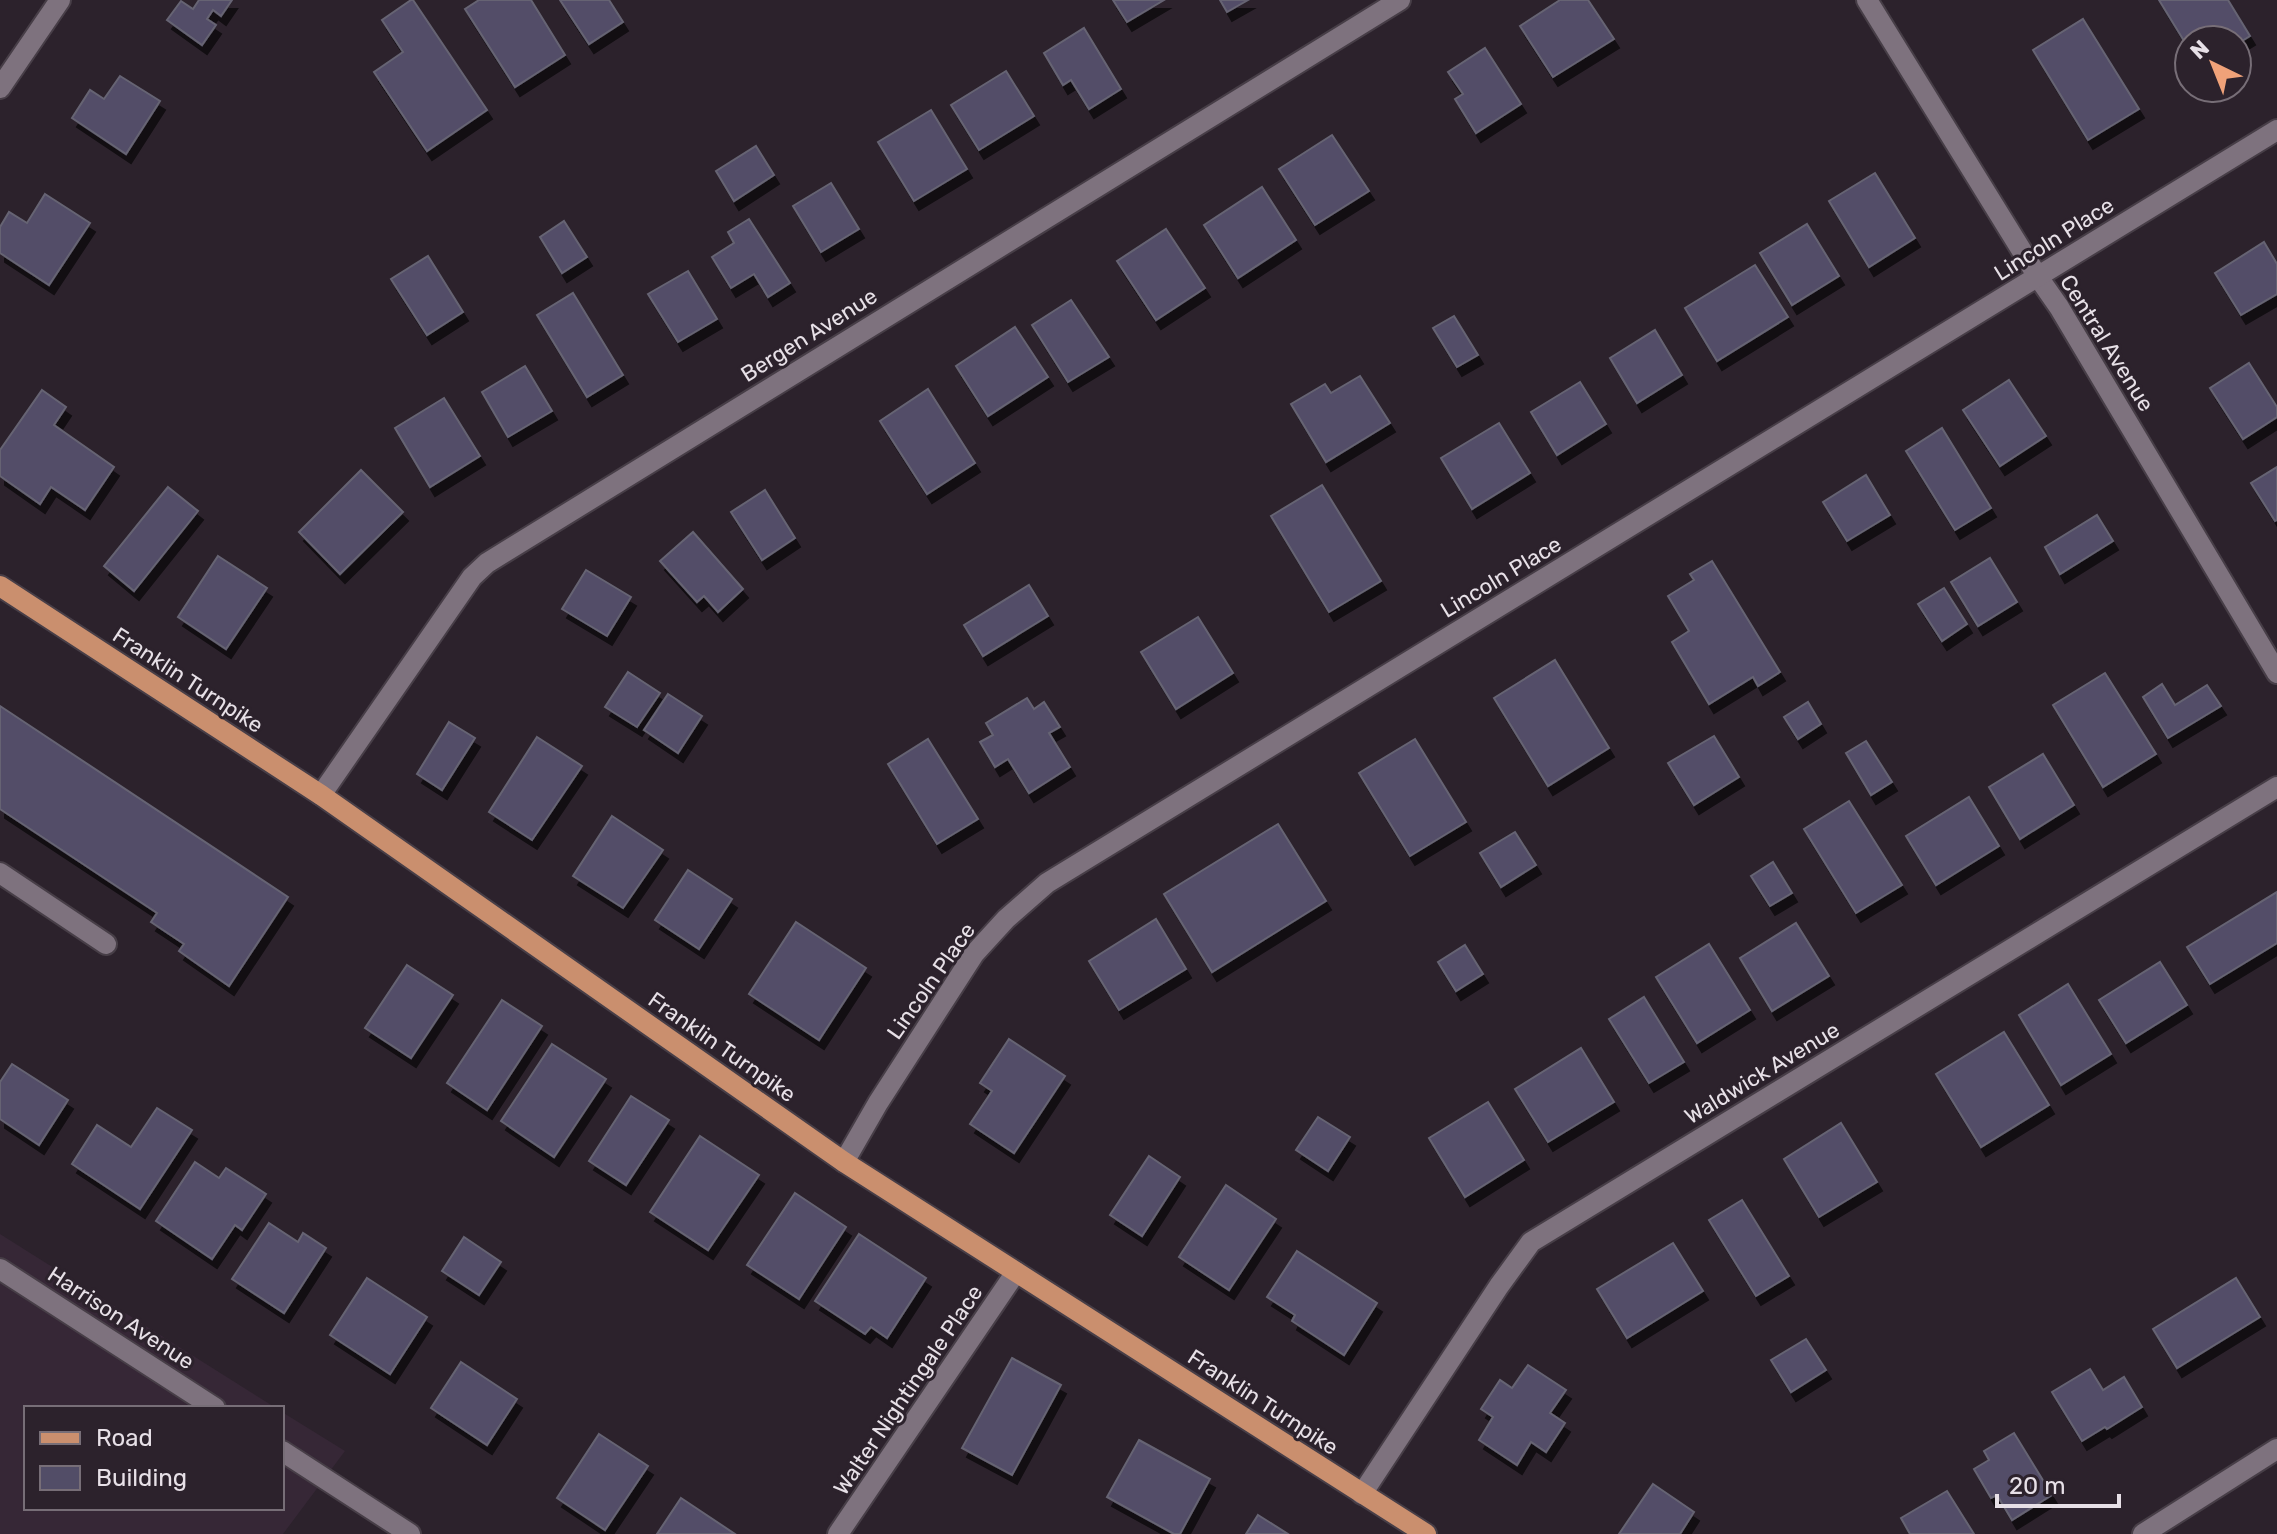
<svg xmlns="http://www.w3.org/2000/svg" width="2277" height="1534" viewBox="0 0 2277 1534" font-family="Rubik,sans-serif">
	<defs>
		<filter id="shadow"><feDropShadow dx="5" dy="9" stdDeviation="0" flood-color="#0009"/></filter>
	</defs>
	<rect width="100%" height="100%" fill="#2c222c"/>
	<polygon fill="#362736" points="0,1234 276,1408 26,1408 26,1508 282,1508 282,1412 345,1451 283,1534 0,1534"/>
	<g fill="#524d67" stroke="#666473" stroke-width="2" filter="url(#shadow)">
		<polygon points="199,0 232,0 221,16 213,10 207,19 216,25 202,45 167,20 181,1 193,9"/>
		<polygon points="411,0 413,0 487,110 427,151 374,72 403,52 382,20"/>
		<polygon points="479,0 531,0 565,55 515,87 465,9"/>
		<polygon points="560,0 609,0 623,22 589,44"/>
		<polygon points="1113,0 1164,0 1127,22"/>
		<polygon points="1220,0 1248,0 1227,12"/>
		<polygon points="1560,0 1588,0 1614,39 1553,77 1520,26"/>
		<polygon points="2159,0 2228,0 2250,36 2237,44 2237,40 2189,40 2189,49"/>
		<polygon points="2083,19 2139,109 2088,140 2033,50"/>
		<polygon points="1084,28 1121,89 1089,109 1071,80 1063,85 1044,53"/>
		<polygon points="1485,48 1521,104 1476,133 1455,99 1463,94 1448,72"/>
		<polygon points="1006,71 1034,116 979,150 951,105"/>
		<polygon points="120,76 160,101 126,154 72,118 90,90 104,99"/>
		<polygon points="931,110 967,169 914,201 878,142"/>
		<polygon points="1332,135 1369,191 1315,225 1279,169"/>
		<polygon points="756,146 774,175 734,201 716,171"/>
		<polygon points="1875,173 1915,238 1869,267 1829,201"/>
		<polygon points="831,183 859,229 821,252 793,206"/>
		<polygon points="1262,187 1296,240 1238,278 1204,225"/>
		<polygon points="45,194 90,223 49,285 0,253 0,227 9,212 27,223"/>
		<polygon points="749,219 790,283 768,297 754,274 731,288 712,257 734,243 728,232"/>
		<polygon points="564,221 587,257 562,273 540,237"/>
		<polygon points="1807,224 1839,276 1792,305 1760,253"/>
		<polygon points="1166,229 1205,288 1156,320 1117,261"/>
		<polygon points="2264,242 2277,264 2277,294 2241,315 2215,273"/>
		<polygon points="428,256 463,312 427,335 391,279"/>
		<polygon points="1755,265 1788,317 1717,361 1685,308"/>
		<polygon points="688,271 717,319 678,342 648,294"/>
		<polygon points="573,293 623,375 587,397 537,315"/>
		<polygon points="1071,300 1109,357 1068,382 1032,325"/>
		<polygon points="1454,316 1478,355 1457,367 1433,328"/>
		<polygon points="1015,327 1048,377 988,416 956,366"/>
		<polygon points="1655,330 1682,375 1637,403 1610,358"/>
		<polygon points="2249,363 2277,407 2277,417 2243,439 2210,388"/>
		<polygon points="525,366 552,411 508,437 482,392"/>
		<polygon points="1360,376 1390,423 1326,462 1291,404 1325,384 1331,393"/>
		<polygon points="2009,380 2046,436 2000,466 1963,410"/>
		<polygon points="1580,382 1606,424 1557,455 1531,412"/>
		<polygon points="928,389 975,463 927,494 880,421"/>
		<polygon points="42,390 66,407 54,425 114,467 85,510 51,487 40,504 0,476 0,450"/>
		<polygon points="444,398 480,456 430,487 395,428"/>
		<polygon points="1499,423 1530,473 1472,509 1441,458"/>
		<polygon points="1942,428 1991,508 1955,530 1906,451"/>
		<polygon points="2277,467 2277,520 2275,521 2251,483"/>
		<polygon points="361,470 403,512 340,574 299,532"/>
		<polygon points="1866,475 1890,515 1847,541 1823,502"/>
		<polygon points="1322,485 1381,581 1329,612 1271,516"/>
		<polygon points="168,487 198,511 134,591 104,566"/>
		<polygon points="765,490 795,538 762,560 731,512"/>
		<polygon points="2097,515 2113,541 2060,574 2045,547"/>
		<polygon points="693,532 743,589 718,612 704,596 697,602 660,561"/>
		<polygon points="218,556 267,588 226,649 178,617"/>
		<polygon points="1990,558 2017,602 1978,626 1951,582"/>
		<polygon points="1712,561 1780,672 1758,686 1753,677 1709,704 1672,642 1689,631 1668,596 1694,580 1690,574"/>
		<polygon points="586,570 631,597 607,636 562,609"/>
		<polygon points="1029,585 1048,616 983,656 964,625"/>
		<polygon points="1944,588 1967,624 1942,641 1918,604"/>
		<polygon points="1198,617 1233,673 1176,709 1141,652"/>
		<polygon points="1555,660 1609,748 1548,786 1494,698"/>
		<polygon points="628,672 660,693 637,727 605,707"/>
		<polygon points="2105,673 2156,754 2103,787 2053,705"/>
		<polygon points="2162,684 2175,705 2207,685 2221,706 2168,738 2143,697"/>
		<polygon points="668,694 702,716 678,753 644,730"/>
		<polygon points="1027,698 1034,709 1044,702 1060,727 1049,733 1070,767 1029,793 1008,759 995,767 980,742 993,735 986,723"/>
		<polygon points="1808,702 1821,724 1798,739 1784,717"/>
		<polygon points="0,706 288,897 229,986 179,951 184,944 151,922 157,913 0,809"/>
		<polygon points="449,722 475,738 442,790 417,774"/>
		<polygon points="1714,736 1739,777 1694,805 1668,763"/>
		<polygon points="537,737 582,766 532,840 489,812"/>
		<polygon points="928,739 978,819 937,844 888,764"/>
		<polygon points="1415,739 1466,822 1410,856 1359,773"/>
		<polygon points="1866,741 1892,782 1871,795 1846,753"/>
		<polygon points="2043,754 2074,805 2020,839 1989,787"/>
		<polygon points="1969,797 1999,846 1936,885 1906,836"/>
		<polygon points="1849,801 1902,885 1856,913 1804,829"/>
		<polygon points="612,816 663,850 623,908 573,876"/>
		<polygon points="1278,824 1326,901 1212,972 1164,894"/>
		<polygon points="1515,832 1536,865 1501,887 1480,853"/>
		<polygon points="1773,862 1792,893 1770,906 1751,876"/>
		<polygon points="688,870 732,899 699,949 655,920"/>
		<polygon points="2277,892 2277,943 2210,984 2187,947"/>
		<polygon points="1156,919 1186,969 1119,1010 1089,961"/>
		<polygon points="796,922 866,968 819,1040 749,994"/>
		<polygon points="1796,923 1829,976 1772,1011 1740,958"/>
		<polygon points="1709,944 1750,1010 1697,1043 1656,977"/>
		<polygon points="1465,945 1483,974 1456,991 1438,962"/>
		<polygon points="2160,962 2187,1005 2126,1043 2099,1000"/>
		<polygon points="407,965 453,995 411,1058 365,1028"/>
		<polygon points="2068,984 2111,1054 2061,1085 2019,1015"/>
		<polygon points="1644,997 1684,1062 1649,1083 1609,1019"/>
		<polygon points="502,1000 542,1026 487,1110 447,1083"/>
		<polygon points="2004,1032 2049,1105 1981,1147 1936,1074"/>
		<polygon points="1009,1039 1065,1076 1014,1153 970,1124 992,1091 980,1083"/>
		<polygon points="552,1044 606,1079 554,1157 501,1121"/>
		<polygon points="1581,1048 1614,1102 1548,1142 1515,1089"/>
		<polygon points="12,1064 68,1100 39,1145 0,1119 0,1082"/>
		<polygon points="631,1096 669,1120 626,1185 589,1161"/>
		<polygon points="1488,1102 1524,1160 1465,1197 1429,1138"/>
		<polygon points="157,1108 192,1130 140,1209 72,1164 97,1125 131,1147"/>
		<polygon points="1318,1117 1350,1137 1328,1171 1296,1150"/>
		<polygon points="1841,1123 1877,1182 1819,1217 1784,1159"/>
		<polygon points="700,1136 759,1175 708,1250 650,1212"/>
		<polygon points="1149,1156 1180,1177 1142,1236 1110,1215"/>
		<polygon points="195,1162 219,1178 226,1168 266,1194 242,1230 235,1225 212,1259 156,1221"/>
		<polygon points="1226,1185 1276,1219 1229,1290 1179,1257"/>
		<polygon points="795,1193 846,1227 799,1299 747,1265"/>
		<polygon points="1742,1200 1789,1276 1756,1296 1709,1220"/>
		<polygon points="269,1223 298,1242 303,1233 326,1248 284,1313 232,1279"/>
		<polygon points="859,1234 926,1278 887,1338 871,1327 865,1334 815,1301"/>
		<polygon points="464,1237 501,1262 479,1295 442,1271"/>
		<polygon points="1673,1243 1703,1291 1627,1338 1597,1289"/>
		<polygon points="1297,1251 1377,1303 1344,1355 1292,1321 1295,1315 1267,1297"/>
		<polygon points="367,1278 427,1317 390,1374 330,1335"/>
		<polygon points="2236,1278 2260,1317 2177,1368 2153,1329"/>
		<polygon points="1806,1339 1826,1370 1791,1392 1771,1360"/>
		<polygon points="1012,1358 1061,1385 1012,1475 962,1448"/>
		<polygon points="461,1362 517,1399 487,1445 431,1408"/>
		<polygon points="1528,1365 1566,1390 1550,1413 1565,1423 1546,1452 1531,1442 1517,1465 1479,1440 1493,1417 1481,1409 1500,1380 1512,1388"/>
		<polygon points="2090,1369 2103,1390 2124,1377 2142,1407 2107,1429 2105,1427 2082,1441 2052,1392"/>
		<polygon points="2014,1433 2052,1495 2012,1520 1997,1495 1991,1498 1974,1469 1989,1460 1984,1451"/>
		<polygon points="599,1434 648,1466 605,1530 557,1498"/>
		<polygon points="1139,1440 1210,1479 1180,1534 1174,1534 1107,1497"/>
		<polygon points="1653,1484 1694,1512 1680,1534 1619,1534"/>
		<polygon points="1947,1491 1974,1534 1910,1534 1901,1518"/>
		<polygon points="681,1498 735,1534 657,1534"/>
		<polygon points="1258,1515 1288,1534 1246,1534"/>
	</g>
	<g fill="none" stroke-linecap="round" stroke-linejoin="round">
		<defs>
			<g id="minor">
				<polyline points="1867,0 2038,277 2059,307 2277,673"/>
				<polyline points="0,88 60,0"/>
				<polyline points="321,795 472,577 487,563 1400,0"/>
				<polyline points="0,873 106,944"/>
				<polyline points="844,1162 878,1103 974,954 1006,919 1047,883 2277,130"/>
				<polyline points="0,1269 215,1408"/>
				<polyline points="282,1451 410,1534"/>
				<polyline points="1362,1494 1499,1286 1531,1242 2277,787"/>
				<polyline points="838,1534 1016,1272"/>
				<polyline points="2143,1534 2277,1449"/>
			</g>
			<polyline id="major" points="0,586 321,795 844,1162 1426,1534"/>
		</defs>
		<use href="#minor" stroke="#473e47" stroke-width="24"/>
		<use href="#major" stroke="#473e47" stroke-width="24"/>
		<use href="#minor" stroke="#7e727e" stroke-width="20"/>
		<use href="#major" stroke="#ca8f6e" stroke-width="20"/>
	</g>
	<g text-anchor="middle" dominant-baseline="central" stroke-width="6" stroke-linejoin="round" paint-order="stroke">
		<g font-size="22" fill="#e7e0e7" stroke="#2c222c">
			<text transform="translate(2054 239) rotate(-32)">Lincoln Place</text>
			<text transform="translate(809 335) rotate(-32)">Bergen Avenue</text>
			<text transform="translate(2107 343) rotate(58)">Central Avenue</text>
			<text transform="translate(1501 577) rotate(-31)">Lincoln Place</text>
			<text transform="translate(188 680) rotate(33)">Franklin Turnpike</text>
			<text transform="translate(931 981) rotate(-55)">Lincoln Place</text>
			<text transform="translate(722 1047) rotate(35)">Franklin Turnpike</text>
			<text transform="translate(1762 1073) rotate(-31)">Waldwick Avenue</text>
			<text transform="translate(121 1318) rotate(33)">Harrison Avenue</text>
			<text transform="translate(908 1390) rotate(-56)">Walter Nightingale Place</text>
			<text transform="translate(1263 1402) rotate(33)">Franklin Turnpike</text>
		</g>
	</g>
	<rect x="24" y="1406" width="260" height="104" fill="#2c222c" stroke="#776e77" stroke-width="2"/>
	<rect x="40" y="1432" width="40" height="12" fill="#ca8f6e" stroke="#776e77" stroke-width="2"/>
	<text x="96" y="1446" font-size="24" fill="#e7e0e7">Road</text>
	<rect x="40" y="1466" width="40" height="24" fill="#524d67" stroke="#776e77" stroke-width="2"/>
	<text x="96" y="1486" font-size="24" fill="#e7e0e7">Building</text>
	<g transform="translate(2213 64) rotate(317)"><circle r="38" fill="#2c222c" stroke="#776e77" stroke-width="2"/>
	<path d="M0-6L14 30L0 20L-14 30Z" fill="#f0a279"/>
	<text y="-12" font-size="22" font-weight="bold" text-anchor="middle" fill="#e7e0e7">N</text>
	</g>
	<path d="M1997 1494v12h122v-12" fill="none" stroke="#e7e0e7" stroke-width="4"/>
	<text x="2009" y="1494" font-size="24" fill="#e7e0e7" stroke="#2c222c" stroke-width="6" paint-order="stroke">20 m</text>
</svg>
